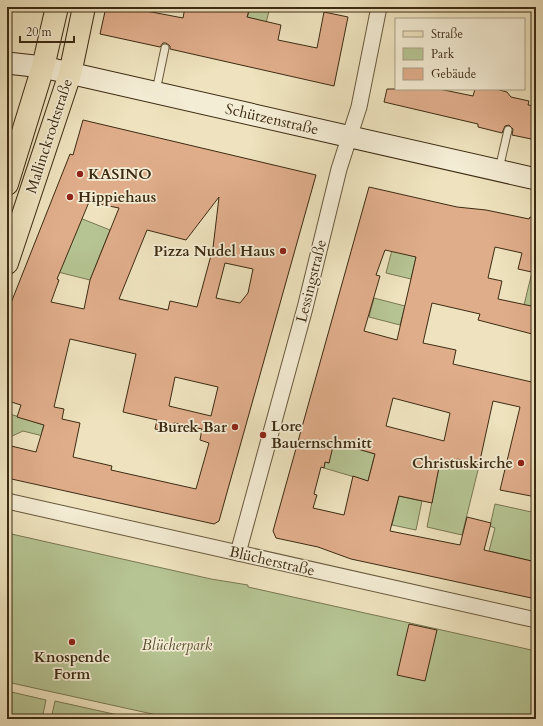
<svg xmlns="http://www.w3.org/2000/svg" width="543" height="726" viewBox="0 0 543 726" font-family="Cardo,serif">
	<rect width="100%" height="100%" fill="#eee3be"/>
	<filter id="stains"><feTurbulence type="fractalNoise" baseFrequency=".005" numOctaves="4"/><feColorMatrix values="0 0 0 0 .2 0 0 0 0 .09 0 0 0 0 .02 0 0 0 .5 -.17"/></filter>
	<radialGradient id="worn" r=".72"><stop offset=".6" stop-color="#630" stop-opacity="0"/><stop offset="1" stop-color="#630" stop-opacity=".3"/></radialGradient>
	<g fill="#b6c493" stroke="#797852">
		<polygon points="250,7 270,7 266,23 244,32"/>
		<polygon points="80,218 110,230 90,280 58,272"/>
		<polygon points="392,250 417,253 411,279 386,273"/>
		<polygon points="532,272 536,273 536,307 524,305"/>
		<polygon points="374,298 405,306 400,325 369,317"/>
		<polygon points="7,413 44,425 42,431 48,433 47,437 23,431 10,437 7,437"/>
		<polygon points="331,441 375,454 368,481 324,468 325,462 329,463"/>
		<polygon points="457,459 479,466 462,535 427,527 440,462 456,466"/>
		<polygon points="399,496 422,501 416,530 392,525"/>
		<polygon points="495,504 536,513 536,562 489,551 495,528 490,526"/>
		<polygon points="7,533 211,579 248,585 248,587 536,651 536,719 175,719 7,682"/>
		<polygon points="7,691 46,700 42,719 7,719"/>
		<polygon points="55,701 136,719 51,719"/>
	</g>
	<g fill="#e0ad8b" stroke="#3c2b12" fill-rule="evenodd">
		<polygon points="106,7 142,7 141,10 183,18 185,7 250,7 247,17 281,25 278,40 317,48 324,12 348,17 334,86 170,49 170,46 166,43 163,43 160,47 100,34"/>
		<polygon points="387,89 439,89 473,96 475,89 496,89 507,92 511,97 529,101 528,105 536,106 536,140 512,135 513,129 509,125 505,126 502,133 478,127 478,124 384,102"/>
		<path d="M 83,120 L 316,175 L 219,521 L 214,524 L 7,478 L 7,445 L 36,452 L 44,425 L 17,417 L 21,405 L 8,401 L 11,392 L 7,391 L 7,313 L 70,154 L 73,155 ZM 219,197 L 213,248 L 197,307 L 170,301 L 168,310 L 119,299 L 147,230 L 186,240 ZM 89,202 L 119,208 L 90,280 L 84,309 L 51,302 L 59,280 L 57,279 ZM 225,263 L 253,269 L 248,293 L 240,303 L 216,298 ZM 70,339 L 136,354 L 123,412 L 157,420 L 155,429 L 171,432 L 174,423 L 202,429 L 200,440 L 209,443 L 196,489 L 111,470 L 112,466 L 73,457 L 80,423 L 62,419 L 64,409 L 54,407 ZM 175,377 L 218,387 L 211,416 L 169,406 Z"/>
		<path d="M 369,187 L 457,207 L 486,210 L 529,219 L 530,217 L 536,218 L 536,273 L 518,269 L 522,253 L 495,247 L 488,278 L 502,281 L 498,299 L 536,307 L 536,335 L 478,320 L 480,314 L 432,303 L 423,343 L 456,350 L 453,364 L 536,383 L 536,497 L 500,490 L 520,407 L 493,401 L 479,465 L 457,459 L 456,466 L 440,462 L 432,503 L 399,496 L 390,531 L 460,545 L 467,517 L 491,523 L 484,550 L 536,562 L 536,599 L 351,559 L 318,547 L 276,538 L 273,531 ZM 385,250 L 416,257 L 397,340 L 364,331 L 380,276 L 376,275 ZM 393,398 L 450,413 L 444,441 L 386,426 ZM 334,442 L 375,454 L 368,481 L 353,476 L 344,515 L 313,508 L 317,495 L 314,494 L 321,467 L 324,468 L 325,462 L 329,463 Z"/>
		<polygon points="409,624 437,630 425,681 397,675"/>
	</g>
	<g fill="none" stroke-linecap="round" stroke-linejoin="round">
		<defs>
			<g id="lane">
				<polyline points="156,91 165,48"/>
				<polyline points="499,169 508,130"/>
			</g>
			<g id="street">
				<polyline points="7,501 536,620"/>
				<polyline points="238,553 305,308 339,169 359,107 379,7"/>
			</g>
			<polyline id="secondary" points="7,63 43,67 536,179"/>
			<g id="primary">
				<polyline points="7,184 43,67 57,7"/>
				<polyline points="7,263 70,74 84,7"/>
			</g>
		</defs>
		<use href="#lane" stroke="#68593d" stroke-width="9"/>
		<use href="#street" stroke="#68593d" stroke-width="17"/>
		<use href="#secondary" stroke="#3c2b12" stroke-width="23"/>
		<use href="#primary" stroke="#3c2b12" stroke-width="24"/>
		<use href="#lane" stroke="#f4edd5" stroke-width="7"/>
		<use href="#street" stroke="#f4edd5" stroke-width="15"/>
		<use href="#secondary" stroke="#f4edd5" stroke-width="21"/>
		<use href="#primary" stroke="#eee3be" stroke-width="22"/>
	</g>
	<g fill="#8f2418" stroke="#f4edd5" stroke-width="1.5">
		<circle cx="80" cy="174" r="4"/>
		<circle cx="70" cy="197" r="4"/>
		<circle cx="283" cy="251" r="4"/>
		<circle cx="235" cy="427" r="4"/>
		<circle cx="263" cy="435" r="4"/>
		<circle cx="521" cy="463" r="4"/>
		<circle cx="72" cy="642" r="4"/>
	</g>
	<g text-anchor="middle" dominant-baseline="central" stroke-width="3.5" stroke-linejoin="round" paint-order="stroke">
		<g font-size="15" fill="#3c2b12" stroke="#f4edd5">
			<text transform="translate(272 119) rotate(13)">Schützenstraße</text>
			<text transform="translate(49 136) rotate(-72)">Mallinckrodtstraße</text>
			<text transform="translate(311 281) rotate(-76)">Lessingstraße</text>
			<text transform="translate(272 561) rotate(13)">Blücherstraße</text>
		</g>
		<g font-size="15" font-weight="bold" fill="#3c2b12" stroke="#f4edd5" text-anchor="start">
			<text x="88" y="174">KASINO</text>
			<text x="78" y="197">Hippiehaus</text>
			<text x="275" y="251" text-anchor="end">Pizza Nudel Haus</text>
			<text x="271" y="426">Lore<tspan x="271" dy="17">Bauernschmitt</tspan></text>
			<text x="227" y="427" text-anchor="end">Burek Bar</text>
			<text x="513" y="463" text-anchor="end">Christuskirche</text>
			<text x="72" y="657" text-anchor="middle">Knospende<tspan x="72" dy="17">Form</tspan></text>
		</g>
		<g font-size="15" font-style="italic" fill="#5a5132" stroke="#f4edd5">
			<text x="177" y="645">Blücherpark</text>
		</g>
	</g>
	<rect width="543" height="726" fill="none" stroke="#eee3be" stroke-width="24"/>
	<rect x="8" y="8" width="527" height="710" fill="none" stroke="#3c2b12" stroke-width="2"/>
	<rect x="12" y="12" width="519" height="702" fill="none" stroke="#3c2b12"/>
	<rect x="395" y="18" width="130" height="72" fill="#f4edd5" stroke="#aa9f87"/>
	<rect x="403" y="31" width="20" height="6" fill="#eee3be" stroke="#aa9f87"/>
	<text x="431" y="38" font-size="12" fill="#3c2b12">Straße</text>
	<rect x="403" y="48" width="20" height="12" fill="#b6c493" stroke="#aa9f87"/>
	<text x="431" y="58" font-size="12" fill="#3c2b12">Park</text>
	<rect x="403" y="68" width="20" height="12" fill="#e0ad8b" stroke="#aa9f87"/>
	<text x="431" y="78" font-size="12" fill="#3c2b12">Gebäude</text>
	<path d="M20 36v6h54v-6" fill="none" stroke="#3c2b12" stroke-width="2"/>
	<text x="26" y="36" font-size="12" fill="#3c2b12" stroke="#f4edd5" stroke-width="3" paint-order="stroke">20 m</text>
	<rect width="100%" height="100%" filter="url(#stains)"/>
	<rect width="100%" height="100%" fill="url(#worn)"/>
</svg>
